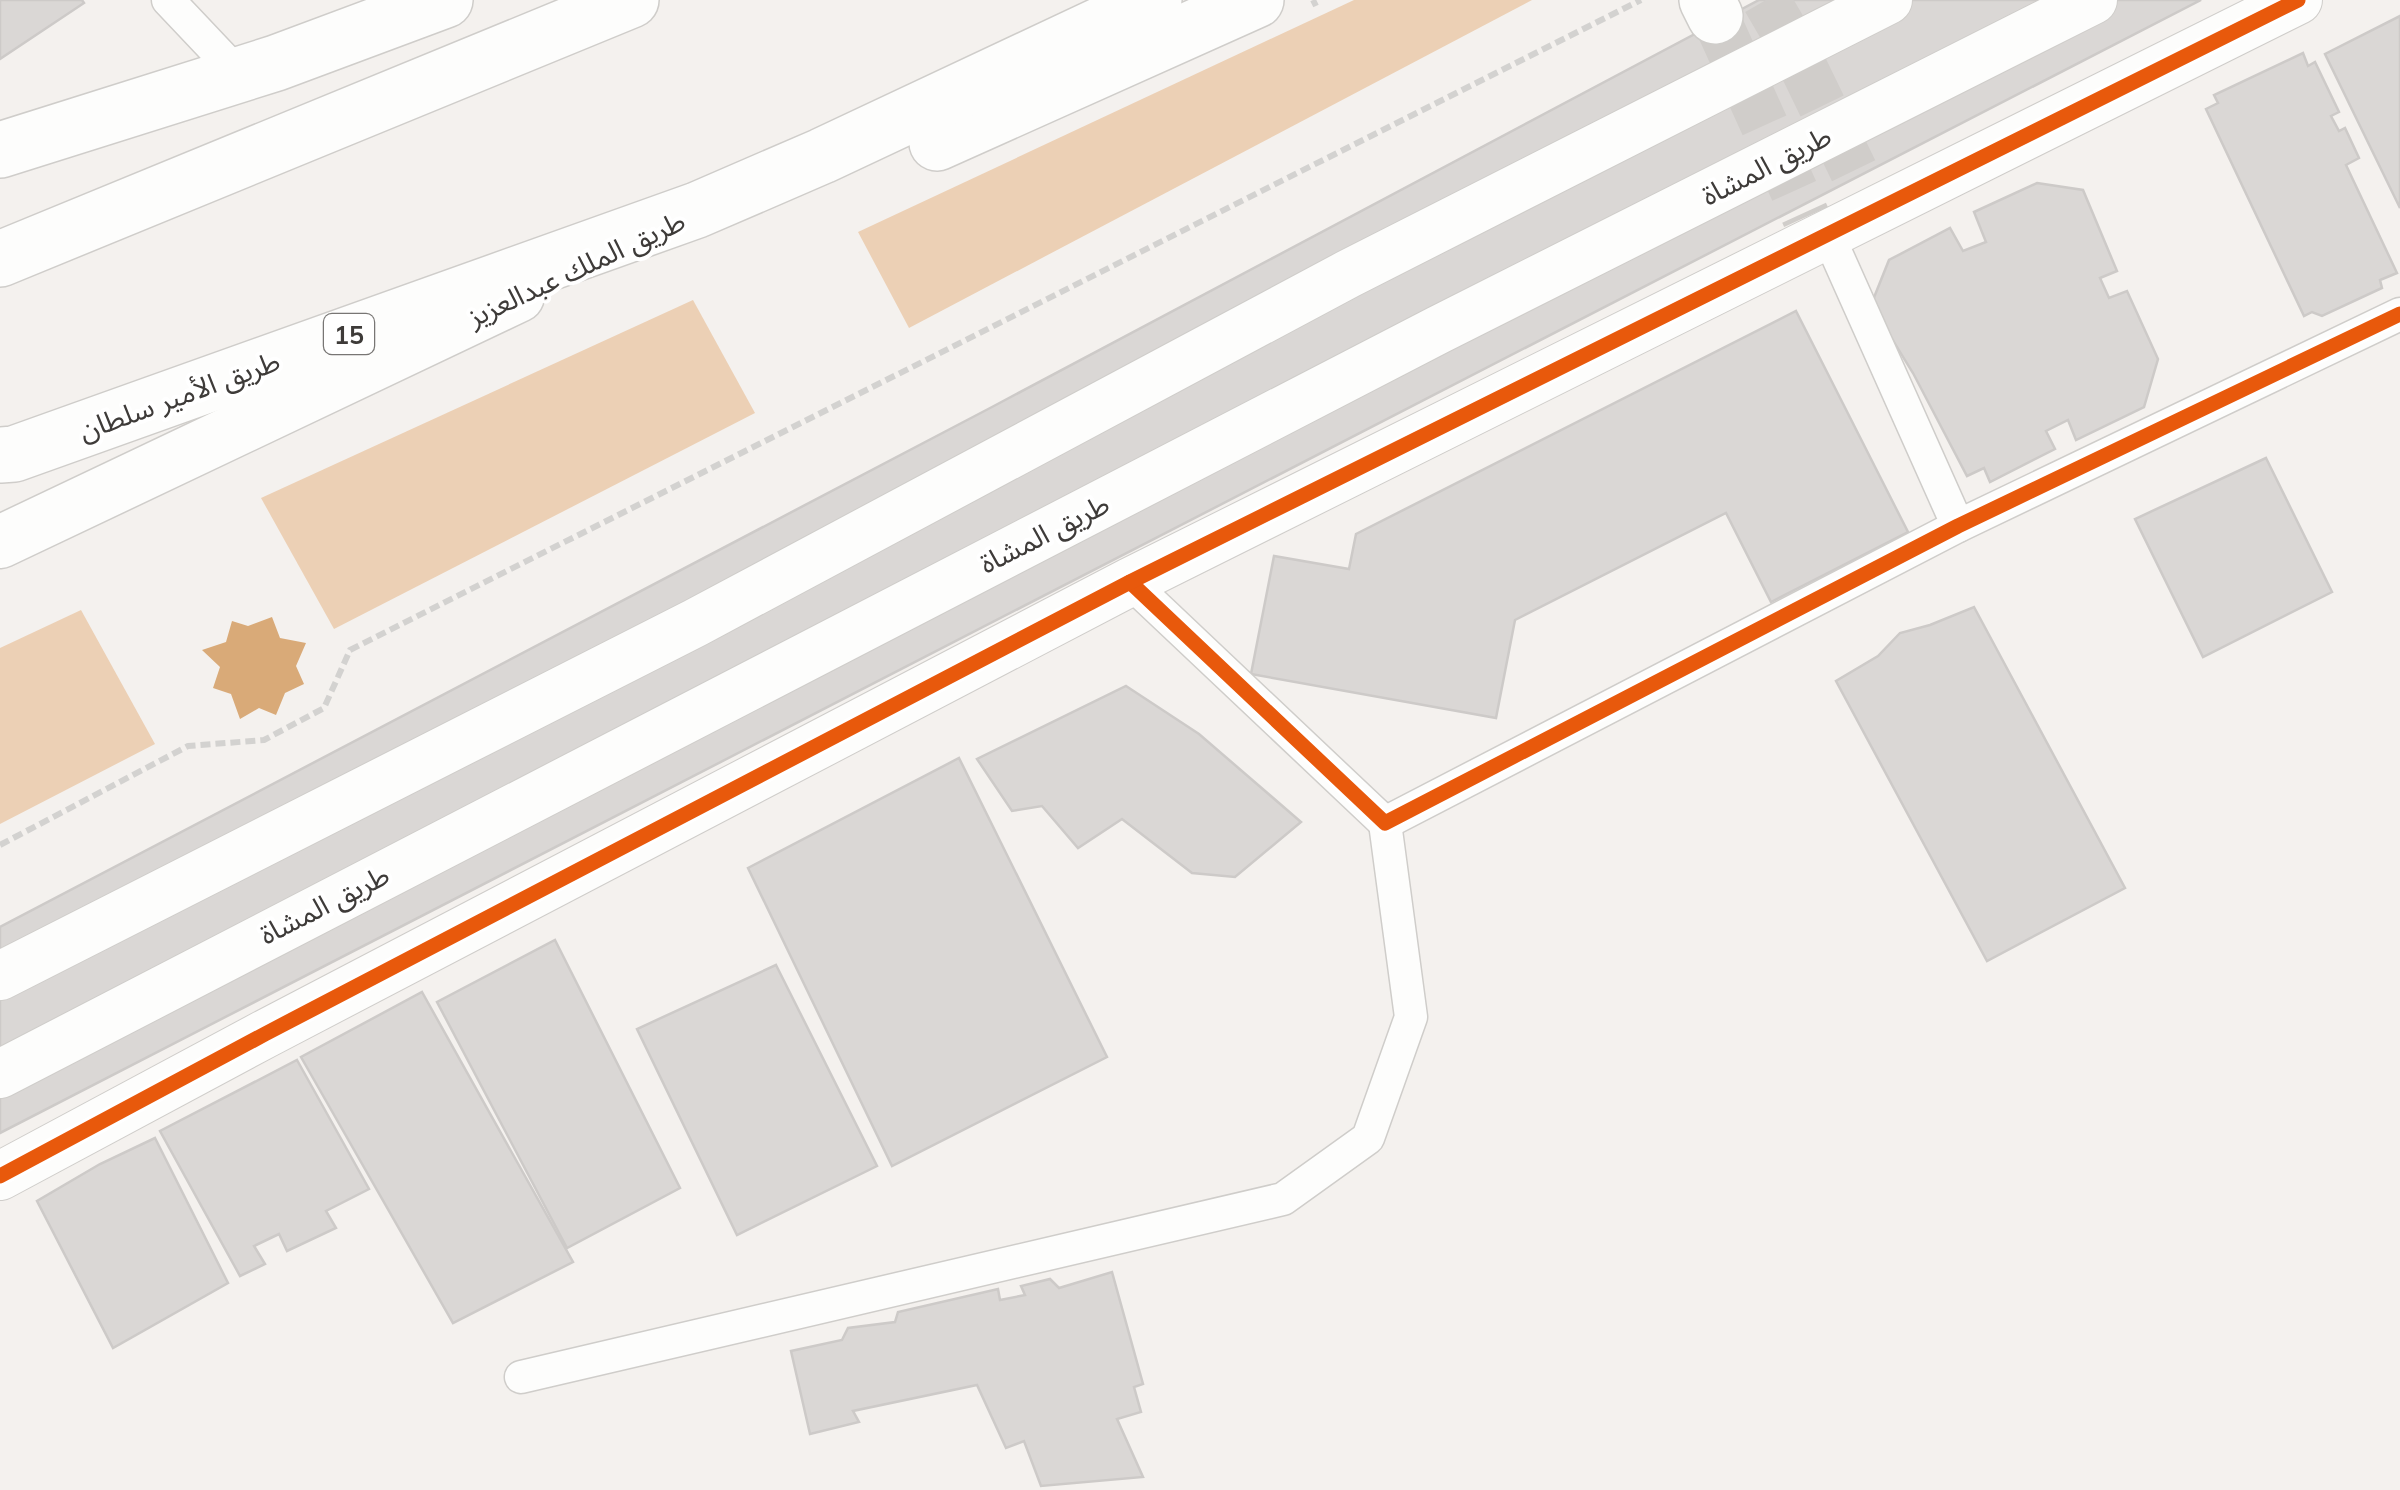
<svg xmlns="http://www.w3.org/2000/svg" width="2400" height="1490" viewBox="0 0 2400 1490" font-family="Mulish,'Noto Sans Arabic',sans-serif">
	<rect width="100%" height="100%" fill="#f4f1ee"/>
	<g fill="#ecd0b5">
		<polygon points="1354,0 1532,0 909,328 858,232"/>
		<polygon points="693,300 755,413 334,629 261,498"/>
		<polygon points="81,610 155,744 0,824 0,648"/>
	</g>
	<polygon fill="#d9aa78" points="272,617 280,638 306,643 296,666 304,684 285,693 276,715 259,708 240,719 231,694 213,688 220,667 202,650 226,642 232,621 248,626"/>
	<g fill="#dad7d5" stroke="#cdcac8" stroke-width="2.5">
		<polygon points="0,0 82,0 84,3 0,59"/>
		<polygon points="1759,0 2201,0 0,1133 0,927 992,407"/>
		<polygon points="2400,16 2400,208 2325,54"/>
		<polygon points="2303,53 2308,66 2315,62 2339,112 2331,116 2339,131 2345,128 2359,158 2346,165 2397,273 2380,280 2382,288 2322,316 2312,312 2304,316 2206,109 2218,103 2214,95"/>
		<polygon points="2037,183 2083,190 2117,271 2100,278 2109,298 2127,291 2158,359 2144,407 2076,440 2068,420 2046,431 2055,449 1990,482 1984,468 1967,476 1913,373 1871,305 1889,260 1950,228 1963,251 1986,242 1974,212"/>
		<polygon points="1796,311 1908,532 1771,602 1726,513 1515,620 1496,718 1251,674 1274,556 1349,569 1356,534"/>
		<polygon points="2266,458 2332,592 2203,657 2135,519"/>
		<polygon points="1974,607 2125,888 1987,961 1836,681 1878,656 1900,633 1930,625"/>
		<polygon points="1126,686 1199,734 1301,822 1235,877 1192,873 1122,819 1078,848 1042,806 1012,811 977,759"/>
		<polygon points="959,758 1107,1057 892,1166 748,868"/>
		<polygon points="555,940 680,1188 567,1248 437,1002"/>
		<polygon points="776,965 877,1166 737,1235 637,1029"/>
		<polygon points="422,992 573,1262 453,1323 301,1057"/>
		<polygon points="297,1060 369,1189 326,1211 336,1228 287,1251 279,1234 254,1246 265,1264 240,1276 160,1131"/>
		<polygon points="155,1138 228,1283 113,1348 37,1201 100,1164"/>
		<polygon points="1112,1272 1143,1384 1134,1387 1141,1412 1117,1419 1143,1477 1041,1486 1024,1441 1006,1448 977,1385 853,1411 859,1422 810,1434 791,1351 842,1340 848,1328 895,1322 898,1312 998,1289 1000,1300 1025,1295 1021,1286 1050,1279 1059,1288"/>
	</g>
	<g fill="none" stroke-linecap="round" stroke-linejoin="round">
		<g stroke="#d0cdca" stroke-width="48" stroke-dasharray="48 24" stroke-linecap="butt">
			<polyline points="1766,0 1794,48 1863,190"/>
			<polyline points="1715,16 1806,217"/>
		</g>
		<defs>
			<g id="street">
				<polyline points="168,0 239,75"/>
				<polyline points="1828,235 1958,526"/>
				<polyline points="1130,582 1385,823 1958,526 2400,314"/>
				<polyline points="521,1377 1283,1199 1368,1138 1411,1017 1385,823"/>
			</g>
			<g id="secondary">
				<polyline points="0,976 695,623 1348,274 1888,0"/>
				<polyline points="0,1074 1438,330 2093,0"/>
				<polyline points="0,1176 265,1034 1130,582 2298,0"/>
			</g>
			<polyline id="primary" points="0,542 518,296"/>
			<g id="highway">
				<polyline points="1707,0 1715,16"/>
				<polyline points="937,143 1256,0"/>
				<polyline points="0,150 276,63 445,0"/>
				<polyline points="0,259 631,0"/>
				<polyline points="0,455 14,454 697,210 822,156 1154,0"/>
			</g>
		</defs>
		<use href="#street" stroke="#cfcdca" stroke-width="35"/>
		<use href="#secondary" stroke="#cfcdca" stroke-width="50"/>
		<use href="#primary" stroke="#cfcdca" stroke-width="55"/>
		<use href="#highway" stroke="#cfcdca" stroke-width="58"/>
		<g stroke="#d3d2d0" stroke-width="6" stroke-dasharray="10 5" stroke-linecap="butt">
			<polyline points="1313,0 1316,6"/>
			<polyline points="0,845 188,746 264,740 324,708 350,650 1641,0"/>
		</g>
		<use href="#street" stroke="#fdfdfc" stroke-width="32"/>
		<use href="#secondary" stroke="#fdfdfc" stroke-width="48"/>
		<use href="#primary" stroke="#fdfdfc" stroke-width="52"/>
		<use href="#highway" stroke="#fdfdfc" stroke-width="55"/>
		<defs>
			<g id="cycleway">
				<polyline points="1130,582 1385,823 1958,526 2400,314"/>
				<polyline points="0,1176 265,1034 1130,582 2298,0"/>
			</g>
		</defs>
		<use href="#cycleway" stroke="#fff" stroke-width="21"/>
		<use href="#cycleway" stroke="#e8590c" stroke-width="15"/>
	</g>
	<g text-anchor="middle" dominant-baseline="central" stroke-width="8" stroke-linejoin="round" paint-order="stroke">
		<rect fill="#fff" stroke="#787674" stroke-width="2.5" x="324" y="314" width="50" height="40" rx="8"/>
		<g font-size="25" font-weight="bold" fill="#3e3b39">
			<text x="349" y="334">15</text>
		</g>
		<g font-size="28" fill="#3e3b39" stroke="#fff">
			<text transform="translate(1766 165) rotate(-27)">طريق المشاة</text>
			<text transform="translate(576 268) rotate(-25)">طريق الملك عبدالعزيز</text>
			<text transform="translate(179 395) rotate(-20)">طريق الأمير سلطان</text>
			<text transform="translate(1044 533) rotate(-27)">طريق المشاة</text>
			<text transform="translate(324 904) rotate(-27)">طريق المشاة</text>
		</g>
	</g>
</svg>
